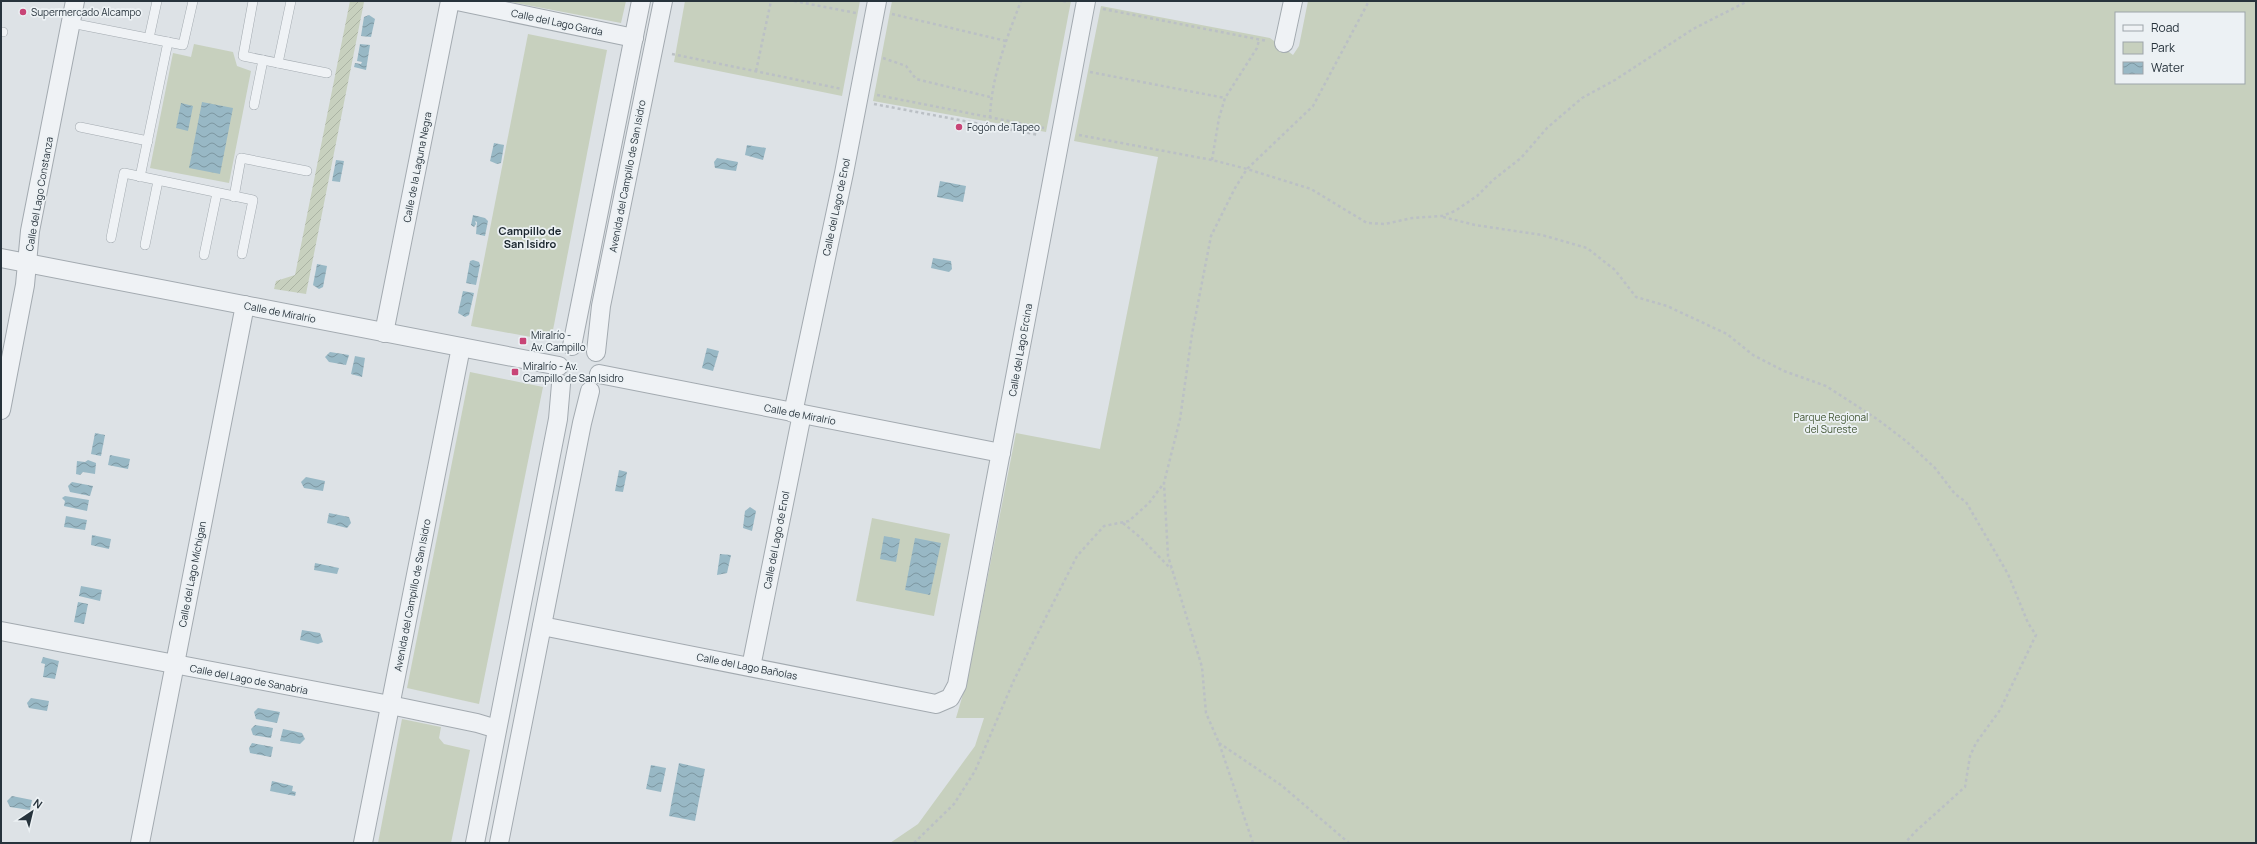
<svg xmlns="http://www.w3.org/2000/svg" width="2257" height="844" viewBox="0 0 2257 844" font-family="Manrope,sans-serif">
	<defs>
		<pattern id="garden-furrows" width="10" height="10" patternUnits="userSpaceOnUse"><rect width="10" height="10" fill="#c7d0be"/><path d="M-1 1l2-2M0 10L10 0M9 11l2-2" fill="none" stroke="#abb3a4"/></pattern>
		<pattern id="water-waves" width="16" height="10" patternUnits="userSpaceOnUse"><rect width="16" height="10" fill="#98b8c5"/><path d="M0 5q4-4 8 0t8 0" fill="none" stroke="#7c96a1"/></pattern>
	</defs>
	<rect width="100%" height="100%" fill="#dde2e6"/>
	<g fill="#c7d0be" fill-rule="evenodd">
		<polygon points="505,1 626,1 621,23"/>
		<polygon points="685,1 860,1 842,96 674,62"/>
		<polygon points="892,1 1071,1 1046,132 873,101"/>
		<path d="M 1308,1 L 2256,1 L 2256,843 L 890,843 L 918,824 L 975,746 L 984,718 L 956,718 L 968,677 L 1016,433 L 1100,449 L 1158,157 L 1074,141 L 1101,6 L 1270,38 L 1293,55 L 1299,46 ZM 2116,13 L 2244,13 L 2244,83 L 2116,83 Z"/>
		<polygon points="528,34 607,50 553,330 542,339 471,326"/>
		<polygon points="194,44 233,52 237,66 251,71 229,183 150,168 173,53 191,57"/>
		<polygon points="470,372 543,387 479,704 407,688"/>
		<polygon points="872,518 950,534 934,616 856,601"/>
		<polygon points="402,719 441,727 439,738 444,744 470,750 451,843 378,843"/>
	</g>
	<polygon fill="url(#garden-furrows)" points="350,1 364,2 306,294 274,289 276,281 295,275"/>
	<g fill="url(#water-waves)">
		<polygon points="369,15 375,19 371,37 361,36 364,17"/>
		<polygon points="360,44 370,45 366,70 354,67 355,63 361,64 362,62 357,61"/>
		<polygon points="202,102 233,108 220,174 189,168"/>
		<polygon points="181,103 193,106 188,131 176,128"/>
		<polygon points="494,143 504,145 501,163 497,164 490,161"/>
		<polygon points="747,145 766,148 763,160 745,155"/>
		<polygon points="717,158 738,162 736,171 715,168 714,162"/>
		<polygon points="336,160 344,161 340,182 332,181"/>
		<polygon points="940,181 966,186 963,202 937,197"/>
		<polygon points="473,215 485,218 488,221 485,236 476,234 477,222 475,221 476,224 474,227 471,225"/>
		<polygon points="933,258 951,261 952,269 949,272 931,268"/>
		<polygon points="473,260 479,262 480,265 476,285 466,283 470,261"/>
		<polygon points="317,264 327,266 323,287 319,289 313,285"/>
		<polygon points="463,291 474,293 469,315 465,317 458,313"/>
		<polygon points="707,348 719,351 713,371 702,368"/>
		<polygon points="330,352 349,355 346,365 329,362 325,357"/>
		<polygon points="355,356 365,358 362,377 351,374"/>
		<polygon points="95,433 105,435 101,456 91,454"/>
		<polygon points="110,455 130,459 128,469 108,465"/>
		<polygon points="88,460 96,463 95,474 83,472 80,475 76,474 77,461 85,462"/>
		<polygon points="619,470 627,472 623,492 615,491"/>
		<polygon points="306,477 325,481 323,491 304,488 301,482"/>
		<polygon points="72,482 93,486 90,496 70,492 68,486"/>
		<polygon points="65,496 89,500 87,511 64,506 65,501 62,498"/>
		<polygon points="750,507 756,511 752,531 743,528 745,511"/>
		<polygon points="329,513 349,517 351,523 347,528 327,523"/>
		<polygon points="66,516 87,520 85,530 64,527"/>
		<polygon points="92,535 111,539 109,549 91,545"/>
		<polygon points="884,536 900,539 896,562 880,559"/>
		<polygon points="915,538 941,543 930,595 905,590"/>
		<polygon points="720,554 731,555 727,573 717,575"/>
		<polygon points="315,563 339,568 337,574 314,570"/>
		<polygon points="81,586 102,590 100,601 79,596"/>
		<polygon points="78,602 88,604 84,624 74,622"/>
		<polygon points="302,630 320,633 323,642 318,644 300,640"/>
		<polygon points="43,657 59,661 55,679 43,677 45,664 41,663"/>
		<polygon points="31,698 49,701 47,711 29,708 27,703"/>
		<polygon points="258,708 280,712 277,723 256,719 254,712"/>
		<polygon points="255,725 273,728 271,738 253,735 251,729"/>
		<polygon points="283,729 302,733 305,739 300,744 280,741"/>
		<polygon points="252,743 273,747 271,757 250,753 249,748"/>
		<polygon points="679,763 705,769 695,821 669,816"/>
		<polygon points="651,765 666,768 661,792 646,789"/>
		<polygon points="272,781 293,786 292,791 296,792 295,796 270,791"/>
		<polygon points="12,796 32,800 30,810 10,807 7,801"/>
	</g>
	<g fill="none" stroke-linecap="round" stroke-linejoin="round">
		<defs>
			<g id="service">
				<polyline points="253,1 243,56 327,73"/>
				<polyline points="71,23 183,45 193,1"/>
				<polyline points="1,32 3,32"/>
				<polyline points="149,38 157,1"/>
				<polyline points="278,63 291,1"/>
				<polyline points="254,105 263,60"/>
				<polyline points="80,127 148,141"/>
				<polyline points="140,177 168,42"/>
				<polyline points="234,197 241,158 307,171"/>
				<polyline points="111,238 124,173 253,200 242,254"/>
				<polyline points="145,245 158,181"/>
				<polyline points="204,255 217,193"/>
			</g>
			<g id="minor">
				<polyline points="457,1 634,38"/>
				<polyline points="1284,43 1293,1"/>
				<polyline points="1,258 559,366"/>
				<polyline points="384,333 450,1"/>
				<polyline points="572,346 641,1"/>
				<polyline points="596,352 601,306 663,1"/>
				<polyline points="599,374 1001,453"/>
				<polyline points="1,410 25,285 30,231 75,1"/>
				<polyline points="793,413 844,173 877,1"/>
				<polyline points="542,626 936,704 950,698 957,685 1086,1"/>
				<polyline points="1,631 390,705 477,723 497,729"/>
				<polyline points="751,667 802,414"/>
				<polyline points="140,843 245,305"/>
				<polyline points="363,843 461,347"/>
				<polyline points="475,843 558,419 561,384"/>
				<polyline points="499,843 582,423 590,391"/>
			</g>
		</defs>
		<use href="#service" stroke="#a3aab0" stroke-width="10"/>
		<use href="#minor" stroke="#a3aab0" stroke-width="20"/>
		<g stroke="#bbc0c5" stroke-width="2.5" stroke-dasharray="3 3" stroke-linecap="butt">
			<polyline points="794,1 856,13"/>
			<polyline points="1063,1 1069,2"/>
			<polyline points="1103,9 1267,41"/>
			<polyline points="892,14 1006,41"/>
			<polyline points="672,54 842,89"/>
			<polyline points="883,58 906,66 916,79 990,97"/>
			<polyline points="756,71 771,1"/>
			<polyline points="1090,72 1225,98"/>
			<polyline points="877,95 1044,128"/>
			<polyline points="874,104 1039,135"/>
			<path d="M 990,118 C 991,77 1007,38 1021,1"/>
			<polyline points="1079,135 1212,160 1247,169 1311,189 1367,223 1385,224 1412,218 1442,216 1455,211 1477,196 1493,180 1521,158 1547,128 1582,98 1615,80 1693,29 1748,1"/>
			<polyline points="1212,160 1219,118 1225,98 1257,48 1259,40"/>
			<polyline points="1443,217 1475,225 1542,235 1587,248 1615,270 1636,297 1667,306 1727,334 1753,355 1784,371 1826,386 1877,419 1906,441 1935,468 1955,494 1966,502 2008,574 2028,623 2036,635 2000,710 1976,743 1970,756 1965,787 1916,831 1905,843"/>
			<polyline points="1123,523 1141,538 1171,569"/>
			<polyline points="1219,743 1281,785 1349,843"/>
			<polyline points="914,843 954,804 975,771 1014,680 1077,556 1104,526 1129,521 1149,503 1164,483"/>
			<polyline points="1253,843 1219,743 1206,713 1202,667 1168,556 1164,483 1180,419 1192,334 1211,236 1235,188 1247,169 1313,106 1369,1"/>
		</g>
		<use href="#service" stroke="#eff2f5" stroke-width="9"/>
		<use href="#minor" stroke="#eff2f5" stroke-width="18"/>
	</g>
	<g fill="#c84476" stroke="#ecf1f4" stroke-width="1.5">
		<circle cx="23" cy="12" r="4"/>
		<circle cx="959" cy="127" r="4"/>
		<rect x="519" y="337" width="8" height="8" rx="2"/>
		<rect x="511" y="368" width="8" height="8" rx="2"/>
	</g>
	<g text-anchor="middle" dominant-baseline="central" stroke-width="3.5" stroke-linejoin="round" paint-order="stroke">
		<g font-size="10" fill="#27333c" stroke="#ecf1f4" text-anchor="start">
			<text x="31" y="12">Supermercado Alcampo</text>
			<text x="967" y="127">Fogón de Tapeo</text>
			<text x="531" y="335">Miralrío -<tspan x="531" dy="12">Av. Campillo</tspan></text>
			<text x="523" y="366">Miralrío - Av.<tspan x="523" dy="12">Campillo de San Isidro</tspan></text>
		</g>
		<g font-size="10" fill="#27333c" stroke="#ecf1f4">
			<text transform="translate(557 22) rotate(12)">Calle del Lago Garda</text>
			<text transform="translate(417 167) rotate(-79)">Calle de la Laguna Negra</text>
			<text transform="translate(627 176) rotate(-79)">Avenida del Campillo de San Isidro</text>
			<text transform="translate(39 194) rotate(-80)">Calle del Lago Constanza</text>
			<text transform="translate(836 207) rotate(-78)">Calle del Lago de Enol</text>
			<text transform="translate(280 312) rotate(11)">Calle de Miralrío</text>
			<text transform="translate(1020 350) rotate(-80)">Calle del Lago Ercina</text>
			<text transform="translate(800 414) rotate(11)">Calle de Miralrío</text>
			<text transform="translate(776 540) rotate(-79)">Calle del Lago de Enol</text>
			<text transform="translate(192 574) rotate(-79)">Calle del Lago Míchigan</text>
			<text transform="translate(412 595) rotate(-79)">Avenida del Campillo de San Isidro</text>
			<text transform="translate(747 666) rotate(11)">Calle del Lago Bañolas</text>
			<text transform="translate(249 679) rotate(11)">Calle del Lago de Sanabria</text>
		</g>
		<g font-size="10" fill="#435735" stroke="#ecf1f4">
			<text x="1831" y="417">Parque Regional<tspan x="1831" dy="12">del Sureste</tspan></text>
		</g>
		<g font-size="11" font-weight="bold" fill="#19242c" stroke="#ecf1f4">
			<text x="530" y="230">Campillo de<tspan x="530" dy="13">San Isidro</tspan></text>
		</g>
	</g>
	<rect width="2257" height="844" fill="none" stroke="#27333c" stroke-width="4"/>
	<rect x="2115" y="12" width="130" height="72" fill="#ecf1f4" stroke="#9da5aa"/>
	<rect x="2123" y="25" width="20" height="6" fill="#eff2f5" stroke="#9da5aa"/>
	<text x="2151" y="32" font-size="12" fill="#27333c">Road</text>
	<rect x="2123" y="42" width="20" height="12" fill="#c7d0be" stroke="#9da5aa"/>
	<text x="2151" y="52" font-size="12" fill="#27333c">Park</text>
	<rect x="2123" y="62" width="20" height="12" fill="url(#water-waves)" stroke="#9da5aa"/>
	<text x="2151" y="72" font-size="12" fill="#27333c">Water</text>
	<g transform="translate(32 812) rotate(35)" stroke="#ecf1f4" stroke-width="3" paint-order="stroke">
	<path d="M0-3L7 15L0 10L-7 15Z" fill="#27333c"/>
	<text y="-6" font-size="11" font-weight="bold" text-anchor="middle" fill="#27333c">N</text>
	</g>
</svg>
